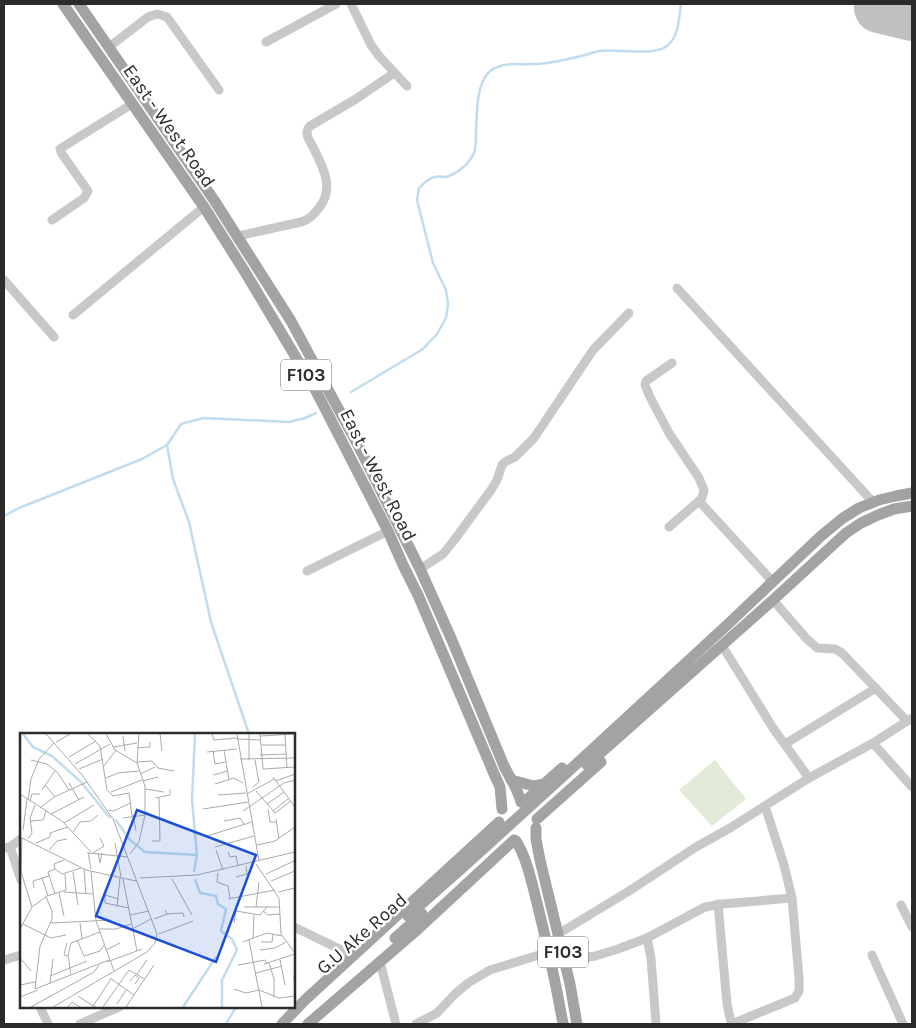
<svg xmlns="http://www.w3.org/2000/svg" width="916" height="1028" viewBox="0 0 916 1028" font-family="Karla,sans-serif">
	<rect width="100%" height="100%" fill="#fff"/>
	<polygon fill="#e2ebd7" points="715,760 746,799 712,826 679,790"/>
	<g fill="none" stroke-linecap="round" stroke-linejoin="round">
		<g stroke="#c1dded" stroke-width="2.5">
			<path d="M 351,392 L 423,349 L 437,334 L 446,318 L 448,304 L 446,290 L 433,263 L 417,200 L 419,188 C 423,184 428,179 434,177 C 438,176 442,177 446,177 C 457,174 469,164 474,153 C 476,148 476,140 476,134 C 477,115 475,77 495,68 C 506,62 520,65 533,64 C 549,64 565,60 581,56 C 587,55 593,52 599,51 C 617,48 652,57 667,46 C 679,37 679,17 681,4"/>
			<polyline points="4,516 19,508 142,459 167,445"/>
			<polyline points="249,734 211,622 189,522 173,479 167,445 181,424 203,418 289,422 305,418 316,413"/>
			<polyline points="226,1024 236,1007"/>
		</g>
		<polyline stroke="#c0c0c0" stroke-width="50" points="879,8 912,16"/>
		<g stroke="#c8c8c8" stroke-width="9">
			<polyline points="351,4 371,45 379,56 407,86"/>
			<polyline points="266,42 336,4"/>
			<polyline points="109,47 148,17 157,14 167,17 219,90"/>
			<polyline points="52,220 84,198 88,191 62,154 60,149 66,145 132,104"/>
			<path d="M 238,236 L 301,222 C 310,219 313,215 319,208 C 335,188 323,167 313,147 C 311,143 307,138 307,133 C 307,129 308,128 310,126 L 356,99 L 394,73"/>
			<polyline points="4,280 54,337"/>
			<polyline points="677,288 873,502"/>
			<polyline points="73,315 204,207"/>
			<polyline points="672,363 646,381 645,385 650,397 669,433 699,478 704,490 702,498 699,501"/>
			<polyline points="669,527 699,501 773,582"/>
			<polyline points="420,569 443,554 455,539 491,490 497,480 502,465 505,462 515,457 534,438 593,350 629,313"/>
			<polyline points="307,571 388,531"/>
			<polyline points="773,600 806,638 817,648 835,649 842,653 907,721"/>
			<polyline points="723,647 773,728 809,778"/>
			<polyline points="873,743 912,787"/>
			<polyline points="785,744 876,688"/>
			<polyline points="10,847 21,880"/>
			<polyline points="4,848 10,847 21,839"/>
			<polyline points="718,904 727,1004 731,1022 734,1023 795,998 799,991 799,978 792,898 784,865 765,806"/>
			<polyline points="901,905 912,927"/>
			<polyline points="294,927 354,956"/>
			<polyline points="558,934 629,891 696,847 730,828 809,778 873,743 912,718"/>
			<polyline points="647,938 651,958 656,1024"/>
			<polyline points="872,955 903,1024"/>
			<polyline points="4,960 21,955"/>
			<polyline points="565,961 595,956 618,949 647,938 705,907 722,904 792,898"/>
			<polyline points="380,962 396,1024"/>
			<polyline points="40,1007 48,1024"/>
			<polyline points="80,1024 119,1007"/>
			<polyline points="416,1024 437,1013 455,994 468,983 490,970 549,952"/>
		</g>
		<g stroke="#a3a3a3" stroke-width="11">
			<polyline points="63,4 204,207 245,272 316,391 388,531 403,565 418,595 495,776 500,787 502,809"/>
			<path d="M 79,4 L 214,200 L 291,321 L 360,449 L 420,569 L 451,638 L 504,766 C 510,778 518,789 521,802"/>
			<polyline points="587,765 773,600 846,533 861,523 878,515 894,509 912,506"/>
			<polyline points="511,780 534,786 544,784"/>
			<polyline points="559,780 726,626 821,536 843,518 859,508 879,500 896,496 912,493"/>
			<polyline points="524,802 562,768"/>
			<polyline points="537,819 601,762"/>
			<polyline points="536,828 536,839 540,860 570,984 577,1024"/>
			<path d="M 516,841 C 527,858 532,884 537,903 C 547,943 556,984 563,1024"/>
			<polyline points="408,916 461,869"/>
			<polyline points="395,938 422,914"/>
			<polyline points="282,1024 305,1000 499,822"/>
			<polyline points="308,1024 418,929 514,840"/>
		</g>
		<polyline stroke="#a3a3a3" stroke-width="11" points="461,869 559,780"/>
	</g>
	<g text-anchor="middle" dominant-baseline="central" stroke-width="5" stroke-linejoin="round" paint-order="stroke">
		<g fill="#fff" stroke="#6b6b6b" stroke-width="1">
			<rect x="281" y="359.5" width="50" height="31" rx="4"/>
			<rect x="538" y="936.5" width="50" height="31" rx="4"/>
		</g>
		<g font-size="18" font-weight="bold" fill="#2b2b2b">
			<text x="306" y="375">F103</text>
			<text x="563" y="952">F103</text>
		</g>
		<g font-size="19" fill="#2b2b2b" stroke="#fff">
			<text transform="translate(169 126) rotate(55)">East - West Road</text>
			<text transform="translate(378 475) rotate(63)">East - West Road</text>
			<text transform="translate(362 934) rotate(-41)">G.U Ake Road</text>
		</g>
	</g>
	<g transform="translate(20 733)">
		<rect width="275" height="275" fill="#fff"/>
		<path fill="none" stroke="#c1dded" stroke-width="2.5" d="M 3,1 L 13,14 L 32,23 L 61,49 L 90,85M 175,1 L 172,67 L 177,122M 95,86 L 110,107 L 125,119 L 177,122 L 174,139M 175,146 L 180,160 L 196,163 L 198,171 L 206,176 L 201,198 L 212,206 L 217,217 L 202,247 L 202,274M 163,274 L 196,224"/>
		<path fill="none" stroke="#aaa" stroke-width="1" d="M 26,1 L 62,42 L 93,86 L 137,201 L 135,210 L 127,219 L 33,274M 68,1 L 80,13 L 87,57 L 93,63 L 109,60 L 112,83M 86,1 L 95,17 L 117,30M 140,1 L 142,18M 192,1 L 194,7 L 217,5M 217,1 L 239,128M 229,1 L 229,27M 240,1 L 243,36 L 275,34M 265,1 L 267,35M 103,3 L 105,18M 240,3 L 275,1M 217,6 L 240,7M 36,9 L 50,1M 241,12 L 265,12M 93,14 L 117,10M 117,15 L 130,14 L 130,9M 204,17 L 209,47M 193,18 L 195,31 L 205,29M 187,19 L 217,16M 240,22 L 266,21M 49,24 L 76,8M 220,26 L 275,25M 11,27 L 27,31 L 37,39 L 49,57M 117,29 L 132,28 L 138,35 L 154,38M 55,31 L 90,11M 84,33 L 96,17M 59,36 L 83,26M 120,41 L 135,34M 193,42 L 208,38M 253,44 L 275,74M 86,45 L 98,40 L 119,38M 123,48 L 138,44M 256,48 L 275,41M 49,50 L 59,67M 195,51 L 214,45 L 223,50M 25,52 L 35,64M 233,54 L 239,49 L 235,27M 125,56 L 144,59M 22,57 L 35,38M 236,58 L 255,80 L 271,68M 91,59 L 122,47M 0,61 L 42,88 L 71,119M 227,61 L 254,46M 198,62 L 226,60M 135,65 L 150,62 L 150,56M 8,67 L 11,46 L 19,26 L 34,10M 10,68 L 12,61 L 20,61M 247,71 L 264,59M 20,75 L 34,64 L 67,49M 183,76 L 228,69M 248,76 L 250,89 L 256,89M 88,77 L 94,78 L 110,70M 223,78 L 264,50 L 275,47M 253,78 L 269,65M 31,81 L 64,64M 113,82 L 116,98M 103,85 L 125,82M 256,86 L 259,106M 10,88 L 23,87 L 26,78M 204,88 L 220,85 L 224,91M 44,90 L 74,72M 3,97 L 7,66M 53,99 L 60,89 L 71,88 L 78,82M 187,103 L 232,89M 0,104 L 66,137 L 116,148M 8,106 L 12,100 L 10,85 L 15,72M 132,108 L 140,108 L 139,65M 16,110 L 30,104 L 30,100 L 48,94M 95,110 L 101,144M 237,112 L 255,108 L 275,94M 195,114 L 234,103M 29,117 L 37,108 L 47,106M 196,117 L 203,137M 68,119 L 71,136M 208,119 L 210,124 L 216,123 L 218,133M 68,120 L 108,124M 73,120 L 84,113 L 80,105M 78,120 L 80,130 L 82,120M 110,121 L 119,109 L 125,82 L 125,53 L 117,30 L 119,1M 236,131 L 259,165 L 261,201 L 275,220M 35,136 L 28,139 L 35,161M 35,136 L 42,141 L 61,135M 35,136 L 34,131 L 44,127M 64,136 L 66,161M 71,138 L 76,188 L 94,238M 53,139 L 58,172M 198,140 L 197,149 L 208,153 L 210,165M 246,141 L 274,128M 216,144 L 227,141 L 226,133M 22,145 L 28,163M 120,145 L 177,142 L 275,119M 103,146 L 117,218M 152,146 L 172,182M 251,148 L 275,138M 14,155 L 13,148 L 29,143M 44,159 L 73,161M 258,159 L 275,155M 39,160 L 44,183M 26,164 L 32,178 L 32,186 L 20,213 L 15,256 L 89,227M 99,166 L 85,162 L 85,170 L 109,175M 208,166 L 255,157M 12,174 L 27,163 L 46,157 L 45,141M 97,174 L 100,145M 224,174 L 260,174M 236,174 L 239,149M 243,178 L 248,182 L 260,181M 147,181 L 163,180 L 164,184M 110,182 L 129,178M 134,186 L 147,181 L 145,177M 31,190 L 91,187M 60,190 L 62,206M 214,190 L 216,178 L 240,182 L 247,174M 3,191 L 31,205 L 46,202M 0,196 L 12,174 L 1,139 L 2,105M 79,196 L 96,196 L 111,191M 112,196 L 131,186M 139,201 L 173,188M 233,205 L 234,181M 57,207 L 64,223 L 80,218 L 84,212M 229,207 L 242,274M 223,209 L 247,200 L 262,203M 241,209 L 252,209 L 253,201M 47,210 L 44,222 L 48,223M 86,217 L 100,210M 240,217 L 255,215 L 266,209M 0,225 L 11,238M 260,227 L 265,252M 87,229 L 122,216M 249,230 L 254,246 L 254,264M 244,231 L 275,221M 218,232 L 245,227 L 247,231M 236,240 L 262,233M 117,241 L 127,227M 51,242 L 48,222 L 51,210 L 80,199M 30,243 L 67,228M 90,245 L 114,262M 274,247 L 275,231M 110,248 L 115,242 L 119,245 L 115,251M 30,250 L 33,226M 0,252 L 15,249M 214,256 L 226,260 L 239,257 L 259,265 L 275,263M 58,263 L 73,273M 0,264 L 18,257M 97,271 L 106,257M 11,274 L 74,239 L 79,232M 48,274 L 52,269 L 60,274M 76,274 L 73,273 L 91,246M 83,274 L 109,237 L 125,246M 106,274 L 134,232"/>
		<path fill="#1d4ed8" fill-opacity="0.15" stroke="#1d4ed8" stroke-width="2.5" d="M 117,77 L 236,122 L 196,229 L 76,183 Z"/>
		<rect width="275" height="275" fill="none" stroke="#2b2b2b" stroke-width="2.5"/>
	</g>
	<rect width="916" height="1028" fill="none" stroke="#2b2b2b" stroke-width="10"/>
</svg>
